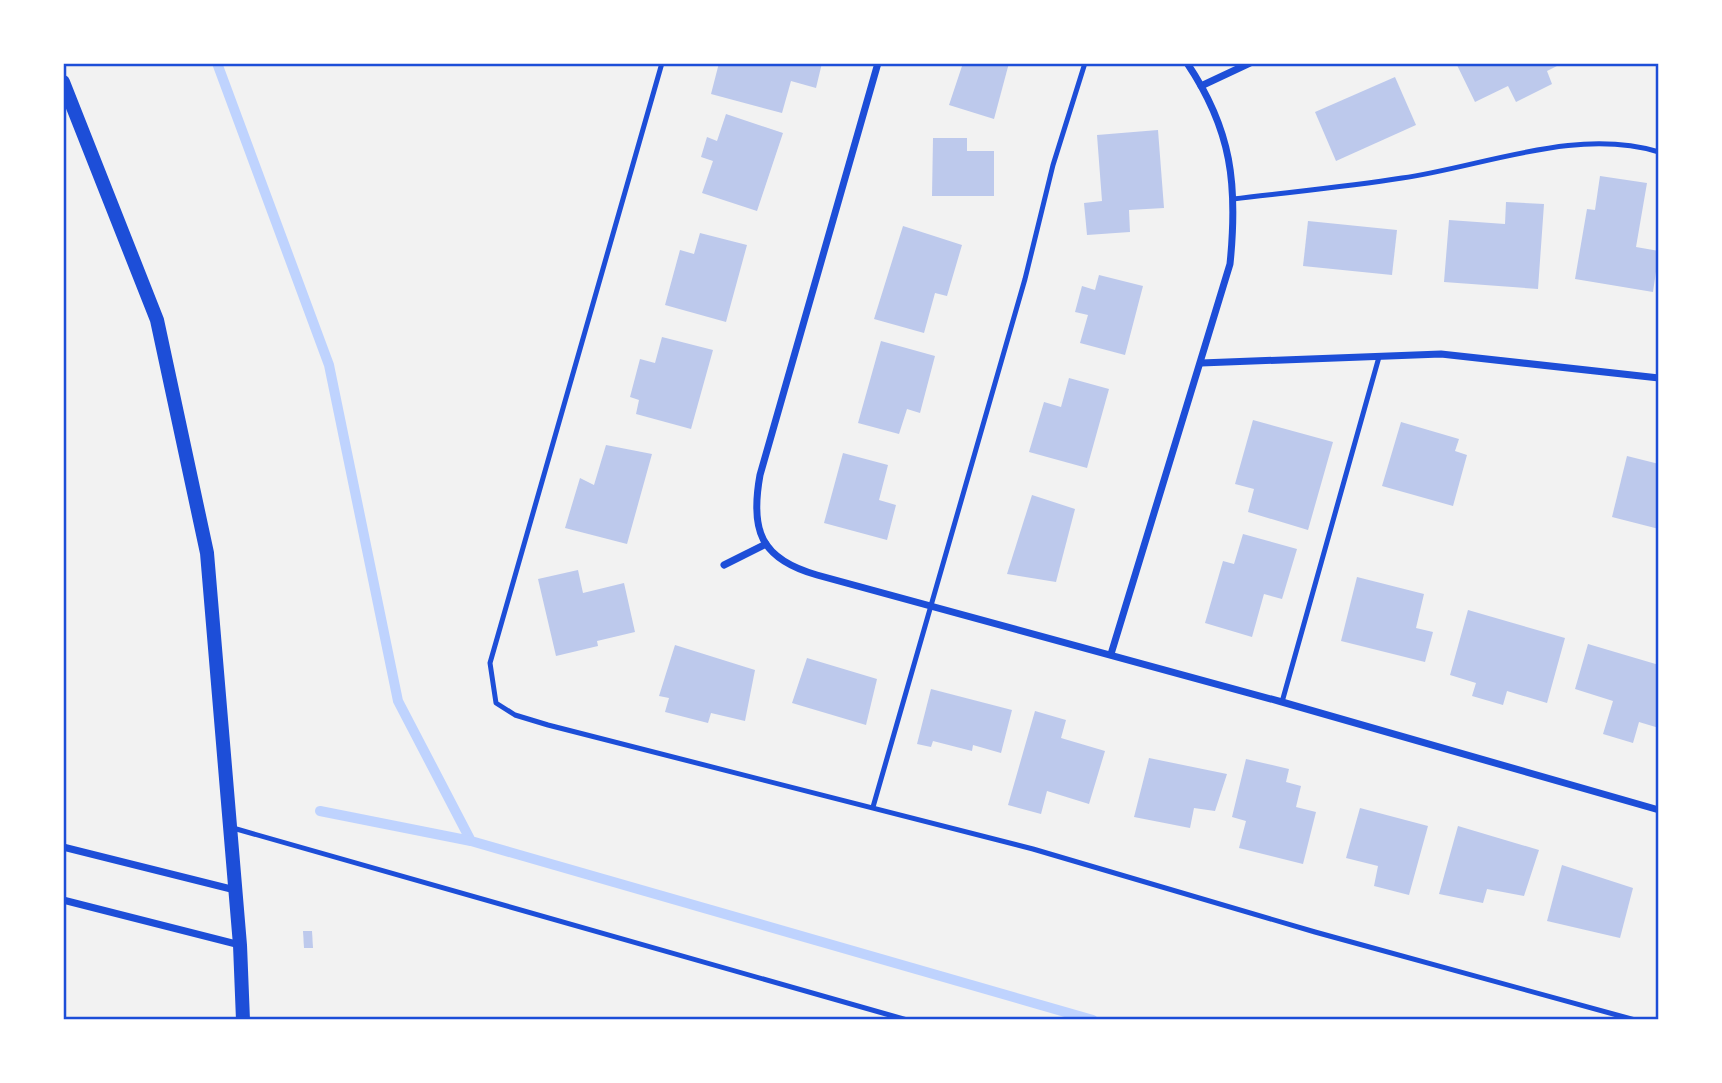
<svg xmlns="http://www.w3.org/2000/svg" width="1722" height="1083" viewBox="0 0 1722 1083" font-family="'Sofia Sans Condensed',sans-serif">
	<rect width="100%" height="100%" fill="#f2f2f2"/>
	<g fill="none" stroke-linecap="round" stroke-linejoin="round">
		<g stroke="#bfd3fe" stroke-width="10">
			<polyline points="217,63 329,365 398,701 471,841 1093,1020"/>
			<polyline points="320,811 471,841"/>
		</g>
	</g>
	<g fill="#bdc9ec">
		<polygon points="719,63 822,63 816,88 791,81 782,113 711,94"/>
		<polygon points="963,63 1009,63 994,119 949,105"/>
		<polygon points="1456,63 1563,63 1547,71 1552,84 1516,102 1508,86 1475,102"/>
		<polygon points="1395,77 1416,125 1336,161 1315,112"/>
		<polygon points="726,114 783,133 757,211 702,193 713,161 701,157 707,137 717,141"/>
		<polygon points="1158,130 1164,208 1129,210 1130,232 1087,235 1084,203 1102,201 1097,135"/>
		<polygon points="933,138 967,138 967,151 994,151 994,196 932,196"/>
		<polygon points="1600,176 1647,183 1636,247 1659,251 1653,292 1575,279 1587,209 1595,210"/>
		<polygon points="1506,202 1544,204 1538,289 1444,282 1449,220 1505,224"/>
		<polygon points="1308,221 1397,230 1392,275 1303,266"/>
		<polygon points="903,226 962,245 947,296 935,293 924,333 874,319"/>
		<polygon points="700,233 747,245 726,322 665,305 680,250 694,254"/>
		<polygon points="1099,275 1143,286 1125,355 1080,343 1088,315 1075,312 1082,286 1095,290"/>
		<polygon points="662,337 713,350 691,429 636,414 639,400 630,397 640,359 655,363"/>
		<polygon points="881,341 935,356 920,413 907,409 899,434 858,423"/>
		<polygon points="1069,378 1109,389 1087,468 1029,452 1044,402 1061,407"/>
		<polygon points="1253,420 1333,442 1308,530 1248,512 1254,489 1235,484"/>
		<polygon points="1401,422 1459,439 1455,451 1467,455 1453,506 1382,486"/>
		<polygon points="606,445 652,454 627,544 565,528 580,478 594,485"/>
		<polygon points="843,453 888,465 879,500 896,505 887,540 824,523"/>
		<polygon points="1627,456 1659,464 1659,529 1612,517"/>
		<polygon points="1032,495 1075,509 1056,582 1007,574"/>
		<polygon points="1243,534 1297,549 1282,599 1264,594 1252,637 1205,623 1223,561 1234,564"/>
		<polygon points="578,570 583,593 624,583 635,632 597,641 598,646 556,656 538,579"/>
		<polygon points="1357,577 1424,594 1416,628 1433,632 1425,662 1341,641"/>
		<polygon points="1468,610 1565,638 1547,703 1507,691 1503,705 1472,696 1476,683 1450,675"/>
		<polygon points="1588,644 1659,665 1659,728 1639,722 1633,743 1603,734 1613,701 1575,689"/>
		<polygon points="675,645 755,670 745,721 711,713 708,723 665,712 669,698 659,696"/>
		<polygon points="807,658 877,679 866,725 792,703"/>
		<polygon points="931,689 1012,710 1001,753 973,745 972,751 933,741 931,747 917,744"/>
		<polygon points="1035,711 1066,720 1061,738 1105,751 1089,804 1047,791 1041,814 1008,805"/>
		<polygon points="1149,758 1227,774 1215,811 1194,808 1190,828 1134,817"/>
		<polygon points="1246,759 1289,769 1286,782 1301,786 1296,807 1316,812 1303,864 1239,848 1246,821 1232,817"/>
		<polygon points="1360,808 1428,826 1409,895 1374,886 1378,866 1346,858"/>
		<polygon points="1458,826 1539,850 1524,896 1487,889 1483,903 1439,894"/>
		<polygon points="1562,865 1633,888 1620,938 1547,921"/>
		<polygon points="303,931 312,931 313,948 304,948"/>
	</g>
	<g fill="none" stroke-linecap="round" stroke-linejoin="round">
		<g stroke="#1d4ed8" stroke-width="5">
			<polyline points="662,63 490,663 496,703 515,715 548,725 1033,849 1315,932 1635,1020"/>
			<path d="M 1233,199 C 1290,192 1346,187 1402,178 C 1485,166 1576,127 1659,152"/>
			<polyline points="1282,702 1379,357"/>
			<polyline points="873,807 1025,279 1053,165 1085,63"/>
			<polyline points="233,828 907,1020"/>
		</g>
		<g stroke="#1d4ed8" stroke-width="7">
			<path d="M 878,63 L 760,475 C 750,530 760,559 817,575 L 1282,702 L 1659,810"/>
			<polyline points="1201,86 1250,63"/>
			<polyline points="1201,363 1441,354 1659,378"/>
			<polyline points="724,565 766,544"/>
			<path d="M 1111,654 L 1230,264 C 1238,185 1232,130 1187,63"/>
			<polyline points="63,847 235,890"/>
			<polyline points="63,900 240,945"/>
		</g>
		<polyline stroke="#1d4ed8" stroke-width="14" points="63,82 157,320 207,553 240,945 243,1020"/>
	</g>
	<rect width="1722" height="1083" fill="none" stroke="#ffffff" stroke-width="130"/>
	<rect x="65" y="65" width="1592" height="953" fill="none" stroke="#1d4ed8" stroke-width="2.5"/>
</svg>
